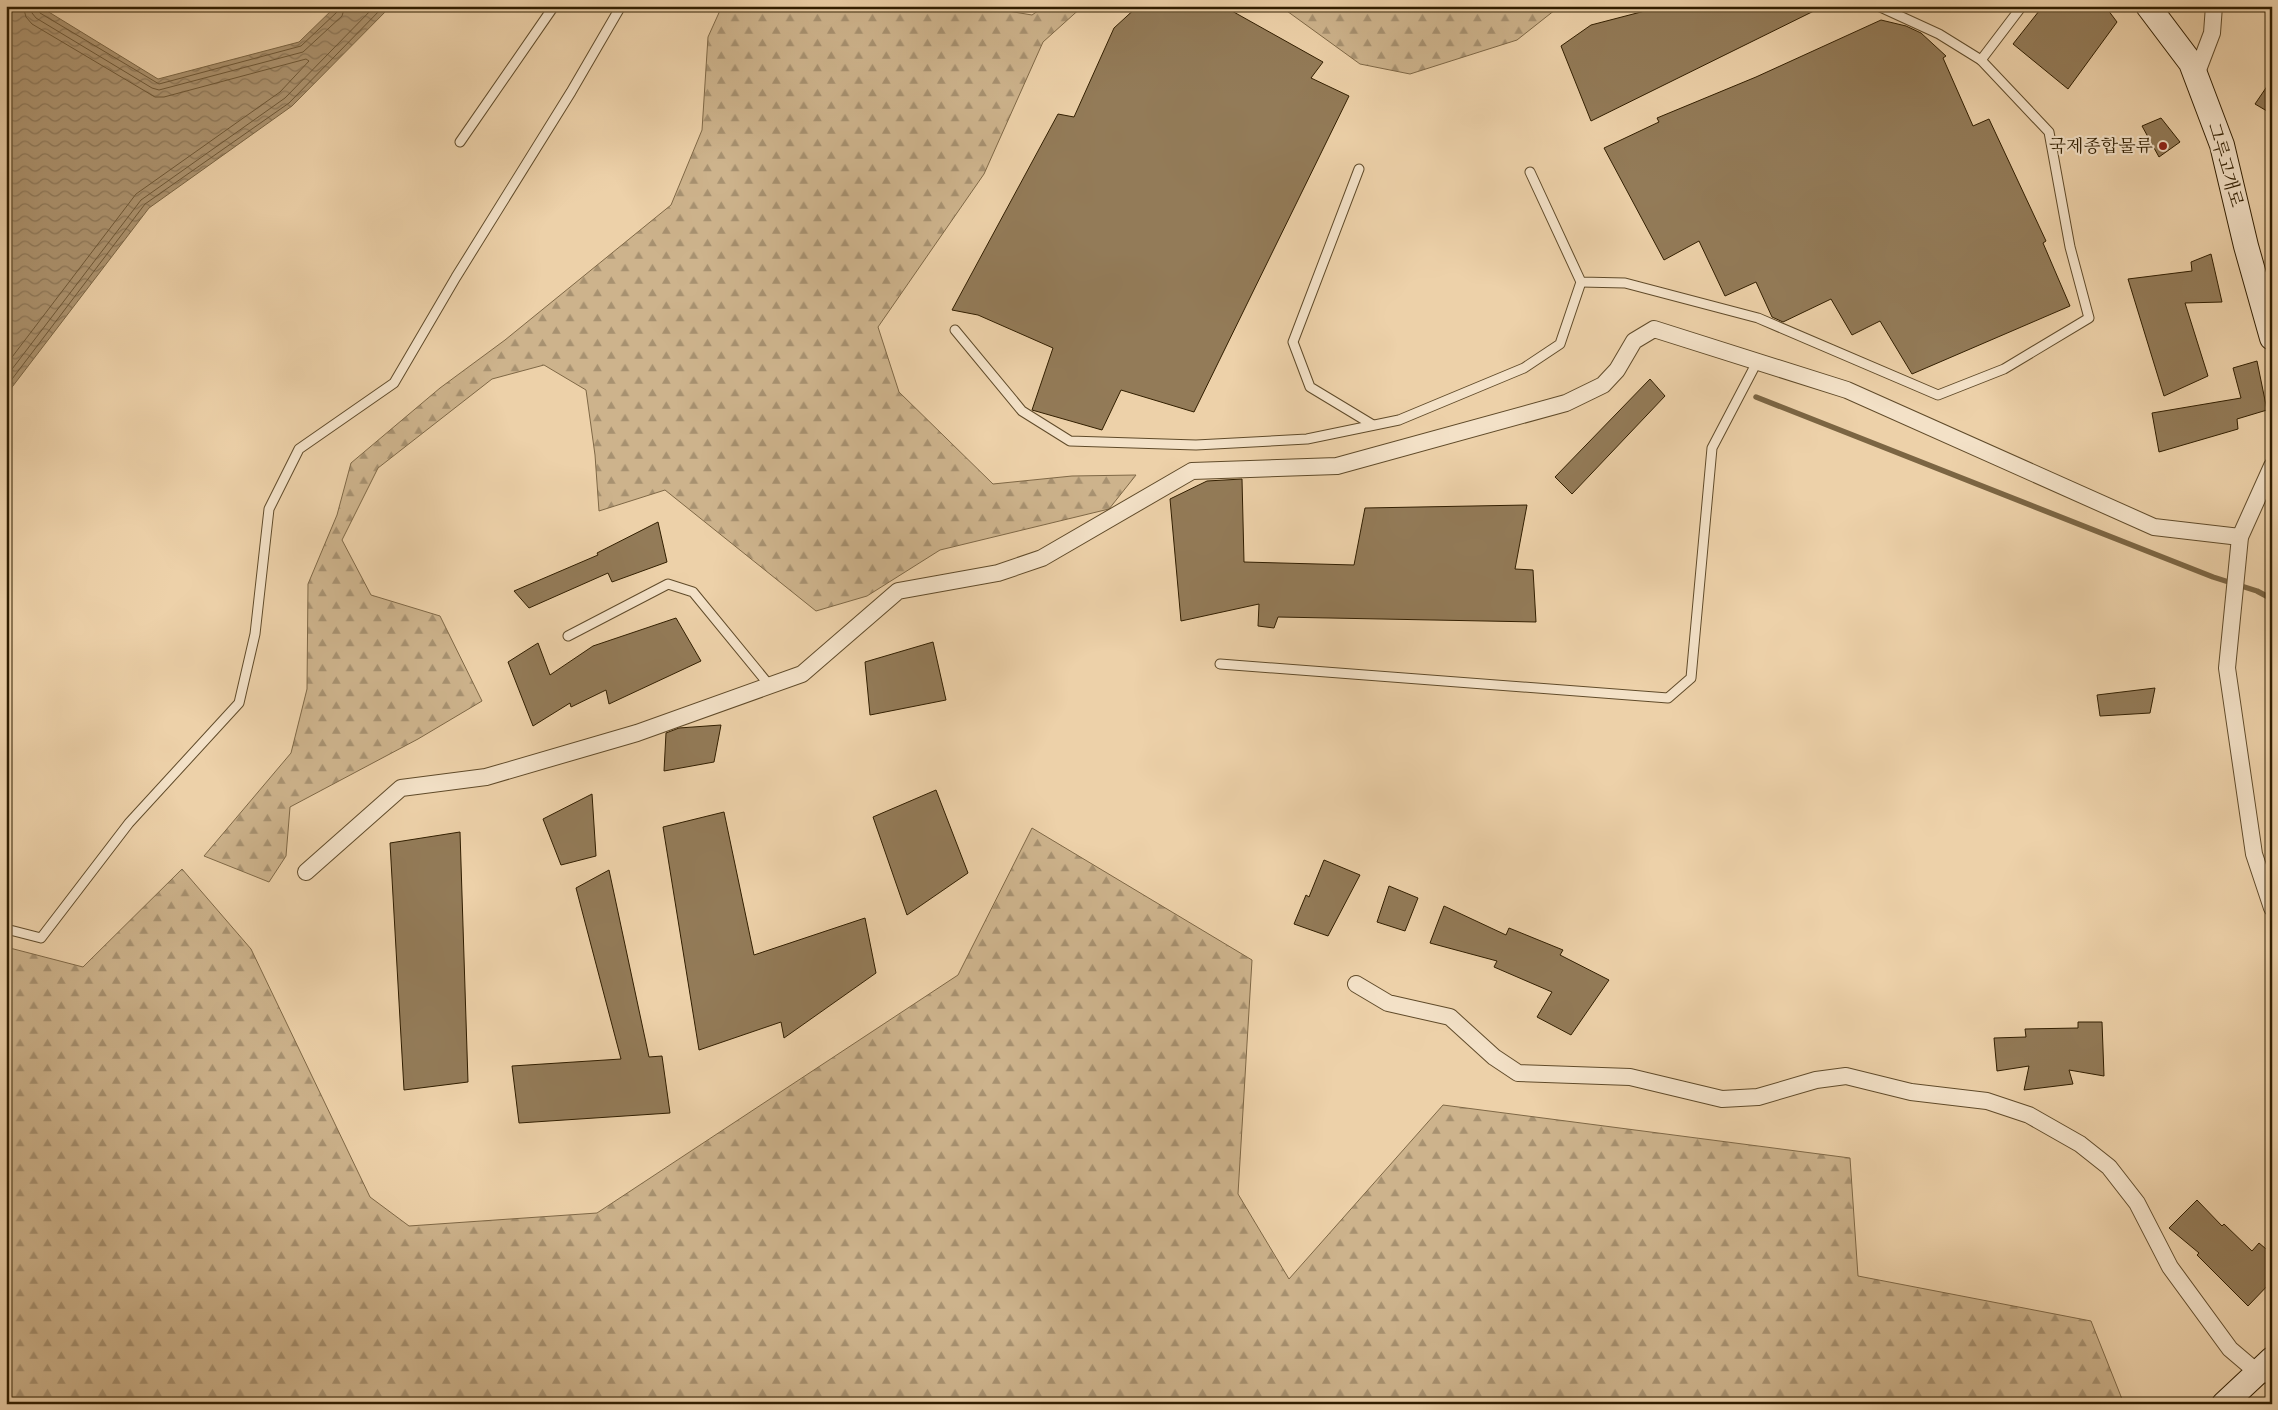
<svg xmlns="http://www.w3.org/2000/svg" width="2278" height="1410" viewBox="0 0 2278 1410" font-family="'Libre Bodoni','Noto Serif KR',serif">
	<defs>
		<pattern id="forest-firs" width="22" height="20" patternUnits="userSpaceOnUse" patternTransform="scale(1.25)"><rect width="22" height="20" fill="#cdb38c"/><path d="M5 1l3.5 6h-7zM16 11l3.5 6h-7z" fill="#a79170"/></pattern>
		<pattern id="water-waves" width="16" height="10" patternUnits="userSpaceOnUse" patternTransform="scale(1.25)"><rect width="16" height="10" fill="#ad9470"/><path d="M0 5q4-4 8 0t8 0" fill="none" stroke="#8d785a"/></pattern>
	</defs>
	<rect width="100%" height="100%" fill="#edd1a9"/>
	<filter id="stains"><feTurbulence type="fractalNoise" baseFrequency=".004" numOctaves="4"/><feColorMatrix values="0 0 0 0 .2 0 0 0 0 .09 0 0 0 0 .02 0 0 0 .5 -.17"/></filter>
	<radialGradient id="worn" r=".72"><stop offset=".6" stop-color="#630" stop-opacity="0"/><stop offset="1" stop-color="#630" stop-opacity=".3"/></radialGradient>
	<g fill="url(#forest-firs)" stroke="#7f6846">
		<polygon points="722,6 992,6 996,9 1032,15 1045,6 1083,6 1043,42 984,174 878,327 899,392 993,484 1072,476 1136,475 1109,509 940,550 867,596 816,611 665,490 599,511 595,455 586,390 544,365 492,379 378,468 342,540 371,595 440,616 482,701 418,739 290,807 286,856 269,882 204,856 291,753 307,689 308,584 337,515 351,463 440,388 505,340 671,205 702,130 708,37"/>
		<polygon points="1280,6 1560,6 1517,40 1410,74 1360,64"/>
		<polygon points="1032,828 1252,960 1238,1194 1289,1279 1443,1105 1850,1158 1858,1276 2091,1321 2124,1404 6,1404 6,947 83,967 182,869 251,949 370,1197 409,1226 597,1213 958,975"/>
	</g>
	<polygon fill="url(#water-waves)" stroke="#7b6543" points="6,6 39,6 158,79 299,42 336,6 391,6 292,106 149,208 6,395"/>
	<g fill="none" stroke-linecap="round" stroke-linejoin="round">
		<g stroke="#6f5938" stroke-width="1">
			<polyline points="31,6 32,13 36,18 152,88 159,90 303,52 342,16 345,6"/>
			<polyline points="37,6 40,13 159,84 301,46 337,12 339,6"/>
			<polyline points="6,365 136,194 280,92 309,61 306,59 164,97 155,97 32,24 26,17 23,6"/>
			<polyline points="6,377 141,200 285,98 375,6"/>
			<polyline points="6,387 145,204 289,103 384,6"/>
		</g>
		<polyline stroke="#7b6543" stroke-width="5.5" points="1756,397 2213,577 2257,591 2272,599"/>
	</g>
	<g fill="#937b58" stroke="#311e00">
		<polygon points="1138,6 1223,6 1323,62 1311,78 1349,96 1194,412 1121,390 1102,430 1032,410 1053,348 978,315 952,310 1058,114 1074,117 1114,28"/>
		<polygon points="1664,6 1824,6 1591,121 1561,46 1591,25"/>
		<polygon points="2043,6 2105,6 2117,22 2068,89 2013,44"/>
		<polygon points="1881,20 1906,26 1921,33 1946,56 1943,58 1973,126 1989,119 2046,241 2043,243 2070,306 1912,374 1880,321 1852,335 1831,299 1783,322 1772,317 1756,282 1725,296 1699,241 1664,260 1604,148 1659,122 1657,118 1756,77"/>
		<polygon points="2272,79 2272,114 2255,104"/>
		<polygon points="2161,118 2180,142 2159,157 2142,126"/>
		<polygon points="2211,254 2222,302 2185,303 2208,376 2164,396 2128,279 2192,271 2191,262"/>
		<polygon points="2257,361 2267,410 2237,419 2238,429 2159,452 2152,413 2241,398 2233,368"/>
		<polygon points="1650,379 1665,396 1572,494 1555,477"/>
		<polygon points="1242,479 1244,562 1354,565 1365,508 1527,505 1515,569 1533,570 1536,622 1278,617 1274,628 1258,626 1259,604 1181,621 1170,499 1207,481"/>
		<polygon points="658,522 667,562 612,582 608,573 529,608 514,591 598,555 597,553"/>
		<polygon points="676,618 701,661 609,704 606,690 571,707 570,703 533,726 508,662 538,643 550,675 593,646"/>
		<polygon points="933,642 946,700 870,715 865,662"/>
		<polygon points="2155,688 2150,713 2100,716 2097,695"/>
		<polygon points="721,725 714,762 664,771 666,733 679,728"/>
		<polygon points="936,790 968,873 907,915 873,817"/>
		<polygon points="592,794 596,856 561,865 543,819"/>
		<polygon points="724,812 754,955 865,918 876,973 784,1038 781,1022 699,1050 663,827"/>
		<polygon points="460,832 468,1082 404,1090 390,843"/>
		<polygon points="1324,860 1360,875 1328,936 1294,924 1306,895 1309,897"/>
		<polygon points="609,870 649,1057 662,1056 670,1113 519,1123 512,1066 621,1059 576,888"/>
		<polygon points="1389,886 1418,898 1405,931 1377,922"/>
		<polygon points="1444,906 1506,935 1509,928 1563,950 1560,955 1609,980 1571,1035 1537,1017 1552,992 1494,967 1497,961 1430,943"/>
		<polygon points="2078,1022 2102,1022 2104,1076 2069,1070 2073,1084 2024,1090 2029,1066 1997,1071 1994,1038 2026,1037 2025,1029 2078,1028"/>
		<polygon points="2197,1200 2222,1226 2224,1224 2252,1251 2259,1243 2272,1254 2272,1281 2248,1306 2197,1255 2199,1253 2169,1228"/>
	</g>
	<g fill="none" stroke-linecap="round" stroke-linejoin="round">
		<defs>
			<g id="lane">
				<polyline points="1878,6 1939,34 1981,60"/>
				<polyline points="460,142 554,6"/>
				<polyline points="1359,169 1293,342 1310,387 1373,425"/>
				<polyline points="1530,172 1581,282 1625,283 1758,318 1938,395 2004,369 2089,318 2070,247 2049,132 1981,60 2022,6"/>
				<polyline points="955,330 1022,411 1070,441 1196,445 1307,439 1399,420 1524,368 1560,344 1581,282"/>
				<polyline points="568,636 668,584 693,592 770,686"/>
				<polyline points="1220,664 1668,698 1691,678 1712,448 1757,362"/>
				<polyline points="6,929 41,938 129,823 239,703 255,634 269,509 299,449 394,383 456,277 571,92 621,6"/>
			</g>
			<g id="street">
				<polyline points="2196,75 2212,33 2214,6"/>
				<polyline points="2272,466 2240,537 2227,668 2254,854 2272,908"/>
				<polyline points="306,872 401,788 486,777 637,733 802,674 898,591 998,573 1042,558 1192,471 1337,466 1566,403 1603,385 1617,370 1634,341 1654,329 1847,390 2154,527 2240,537"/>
				<polyline points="1356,984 1388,1003 1450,1017 1494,1057 1518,1073 1630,1077 1722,1099 1758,1097 1816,1080 1846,1076 1911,1092 1987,1101 2029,1115 2080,1144 2109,1167 2137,1203 2170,1267 2230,1349 2257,1372 2272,1376"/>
			</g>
			<g id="secondary">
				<polyline points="2148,6 2191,63 2222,145 2246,246 2272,338"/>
				<polyline points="2224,1404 2272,1359"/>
			</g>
		</defs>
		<use href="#lane" stroke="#604b2a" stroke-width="11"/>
		<use href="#street" stroke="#604b2a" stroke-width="18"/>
		<use href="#secondary" stroke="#311e00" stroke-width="26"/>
		<use href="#lane" stroke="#f3e1c7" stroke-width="9"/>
		<use href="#street" stroke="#f3e1c7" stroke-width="16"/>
		<use href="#secondary" stroke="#f3e1c7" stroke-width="24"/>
	</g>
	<circle fill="#8f2418" stroke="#f3e1c7" stroke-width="2" cx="2163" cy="146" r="5"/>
	<g text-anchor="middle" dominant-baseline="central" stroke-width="4.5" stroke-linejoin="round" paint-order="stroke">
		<g font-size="18" fill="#311e00" stroke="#f3e1c7" text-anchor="end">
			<text x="2153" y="146">국제종합물류</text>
		</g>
		<g font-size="18" fill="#311e00" stroke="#f3e1c7">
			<text transform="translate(2225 165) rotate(74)">그루고개로</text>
		</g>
	</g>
	<rect width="2278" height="1410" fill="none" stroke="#edd1a9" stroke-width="25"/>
	<rect x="8" y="8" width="2263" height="1395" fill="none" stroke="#311e00" stroke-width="2.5"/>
	<rect x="12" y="12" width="2253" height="1385" fill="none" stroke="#311e00"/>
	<rect width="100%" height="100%" filter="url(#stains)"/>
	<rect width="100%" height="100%" fill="url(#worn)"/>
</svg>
